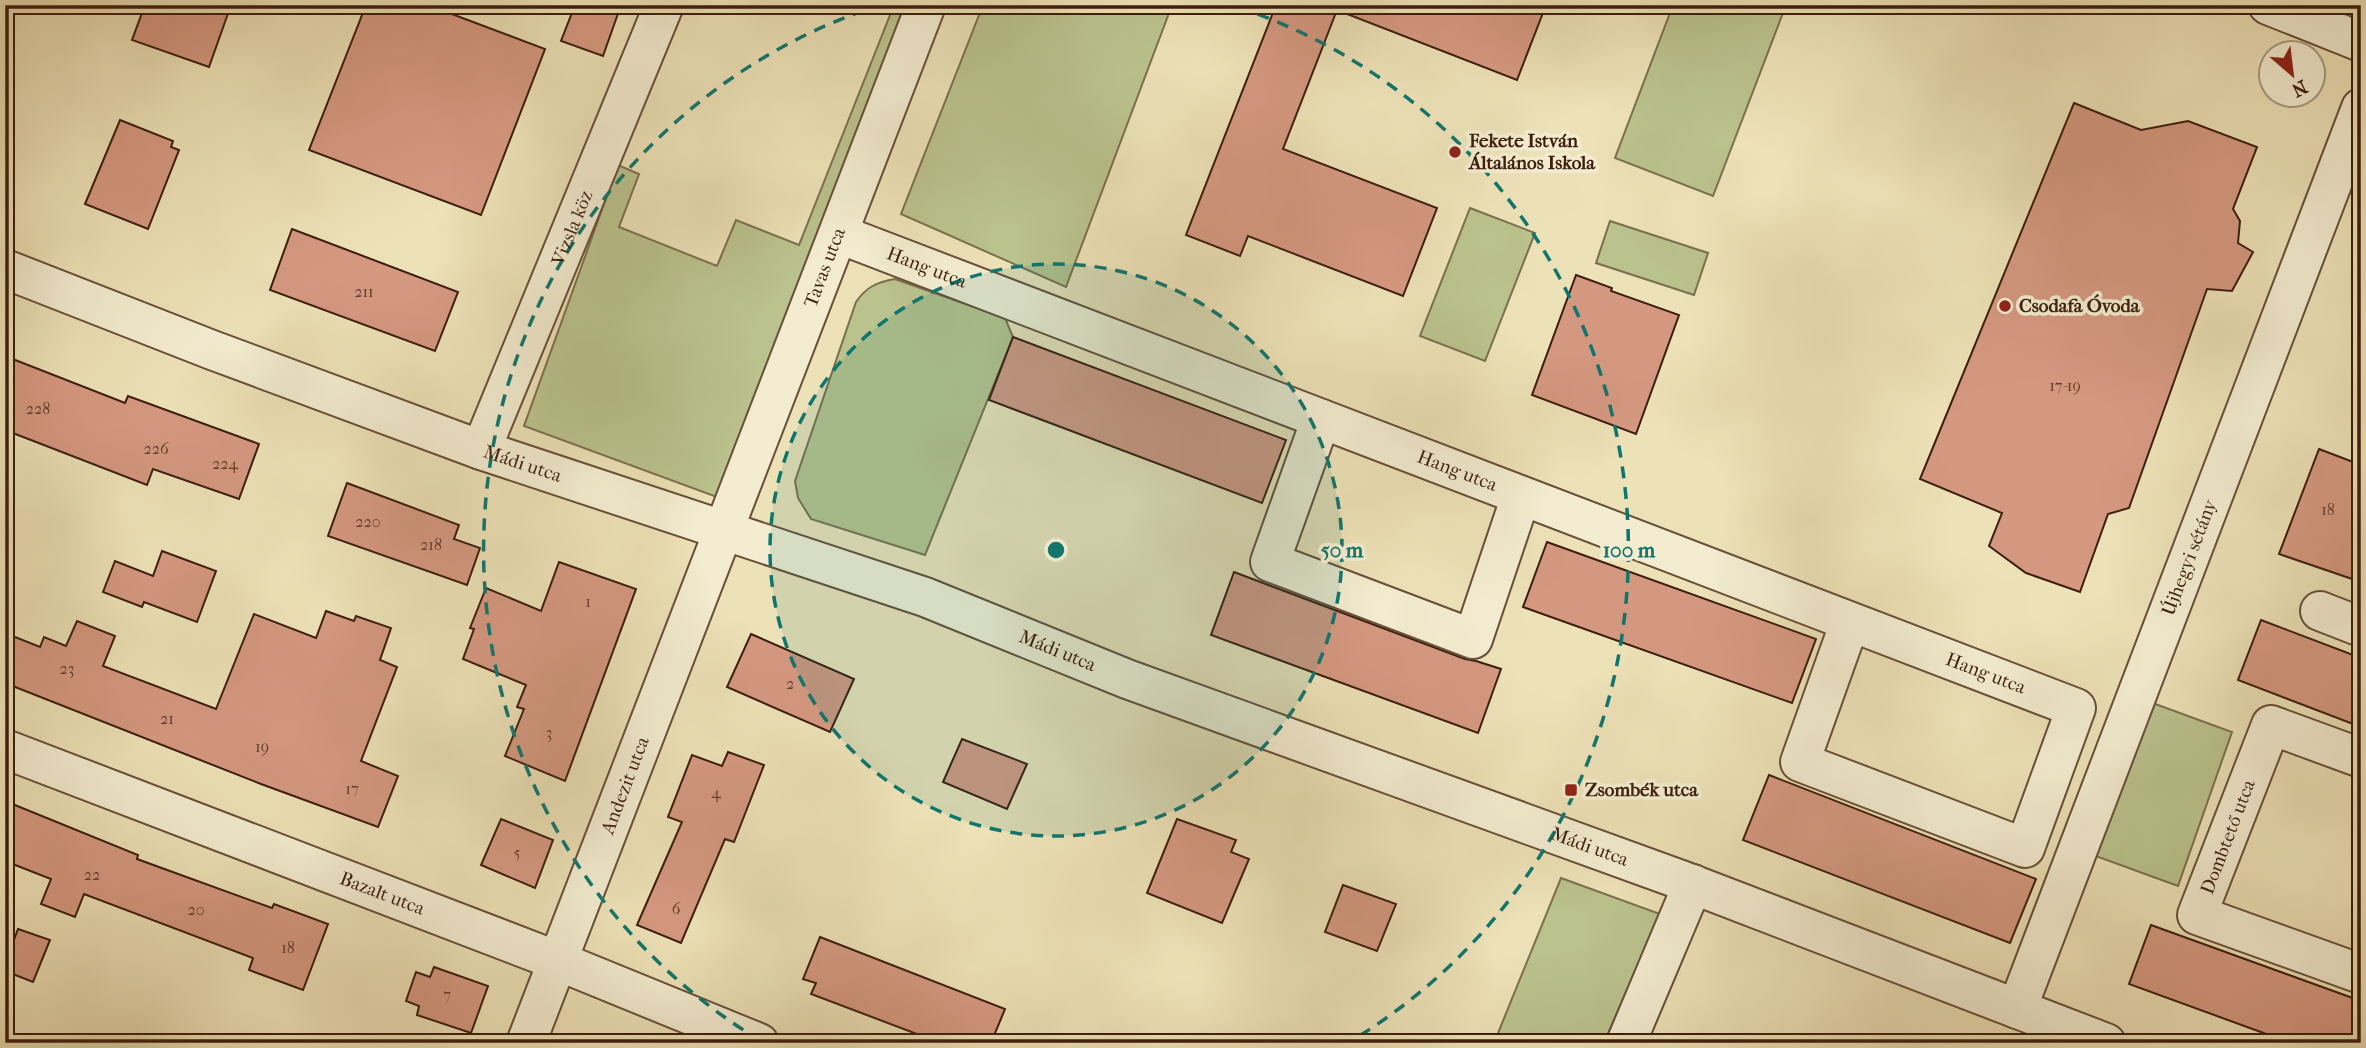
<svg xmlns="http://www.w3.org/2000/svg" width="2366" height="1048" viewBox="0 0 2366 1048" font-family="'IM FELL French Canon',serif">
	<rect width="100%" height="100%" fill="#ede1b7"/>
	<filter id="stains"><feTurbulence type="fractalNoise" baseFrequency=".00286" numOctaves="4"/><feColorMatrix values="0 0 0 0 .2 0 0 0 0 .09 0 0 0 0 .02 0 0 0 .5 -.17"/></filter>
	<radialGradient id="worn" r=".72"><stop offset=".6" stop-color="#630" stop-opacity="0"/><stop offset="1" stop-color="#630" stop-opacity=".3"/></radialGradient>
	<g fill="#bac28d" stroke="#7b704d" stroke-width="2">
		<polygon points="894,5 918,5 725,500 524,426 618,165 639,174 619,227 717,266 736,220 799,245"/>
		<polygon points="983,5 1172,5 1066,287 901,214"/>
		<polygon points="1673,5 1786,5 1713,196 1615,158"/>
		<polygon points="1470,208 1535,233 1485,361 1420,336"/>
		<polygon points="1610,221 1708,253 1694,295 1596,263"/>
		<path d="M 895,279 L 1005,318 L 1013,337 L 925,555 L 811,519 L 798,498 L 795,481 L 856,302 C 866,287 877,282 895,279 Z"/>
		<polygon points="2147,701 2232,732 2178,886 2090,854"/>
		<polygon points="1561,878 1660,914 1604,1043 1494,1043"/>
	</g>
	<g fill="#d49880" stroke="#3c1e0d" stroke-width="2">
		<polygon points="145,5 231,5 209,67 132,40"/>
		<polygon points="366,5 428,5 545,49 481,215 309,150"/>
		<polygon points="575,5 621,5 603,56 561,41"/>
		<polygon points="1276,5 1546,5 1517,80 1337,10 1283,149 1437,208 1403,296 1248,236 1240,256 1186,235"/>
		<polygon points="2074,103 2141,130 2188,121 2257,147 2233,209 2240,221 2238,243 2253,252 2232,291 2207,289 2129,508 2108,514 2080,592 2026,573 1989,546 2002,513 1920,479"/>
		<polygon points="120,120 173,141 171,147 179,150 148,229 85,204"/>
		<polygon points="292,229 458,292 435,351 270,290"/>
		<polygon points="1576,275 1612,288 1611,291 1679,315 1636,434 1532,395"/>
		<polygon points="1013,337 1286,440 1262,503 989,400"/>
		<polygon points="5,356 125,403 128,396 259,444 239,499 153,469 147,485 5,430"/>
		<polygon points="2319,449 2361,465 2361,582 2279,554"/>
		<polygon points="347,483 459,525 454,539 480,548 467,585 328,536"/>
		<polygon points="1547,542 1816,639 1792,703 1523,607"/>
		<polygon points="162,551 216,571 197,622 144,602 142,607 103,592 115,561 153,576"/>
		<polygon points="559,562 636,589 565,781 505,756 524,709 517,707 526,685 463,659 474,629 470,628 486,588 541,611"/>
		<polygon points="1234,572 1465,659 1476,661 1501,669 1478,733 1211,635"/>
		<polygon points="326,611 354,621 356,616 391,628 380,660 397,667 361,761 398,776 378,827 261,784 5,683 5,633 40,647 44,637 66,646 77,621 115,636 103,666 216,709 254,614 316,638"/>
		<polygon points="2261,620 2361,658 2361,727 2238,680"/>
		<polygon points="751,634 854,679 830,732 727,687"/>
		<polygon points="962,739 1027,764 1007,809 943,782"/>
		<polygon points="728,752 764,765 734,842 725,839 681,943 637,925 682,822 668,817 692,755 722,766"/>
		<polygon points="1769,775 2036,879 2010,943 1743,840"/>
		<polygon points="5,801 138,855 137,859 272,908 274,904 328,924 303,990 249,970 253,958 84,894 75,917 41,904 51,879 5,861"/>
		<polygon points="501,819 553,840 535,888 481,865"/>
		<polygon points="1177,819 1236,840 1231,852 1249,859 1222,923 1147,893"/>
		<polygon points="1343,885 1396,904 1377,951 1325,932"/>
		<polygon points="2151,925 2361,1001 2361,1043 2291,1043 2129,984"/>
		<polygon points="18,929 50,940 33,982 5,971 5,964"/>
		<polygon points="820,937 1005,1009 991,1043 913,1043 917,1034 811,994 816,983 803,979"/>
		<polygon points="434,967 488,986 471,1033 417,1015 419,1006 406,1001 416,972 430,977"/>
	</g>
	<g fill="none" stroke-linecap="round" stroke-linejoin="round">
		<defs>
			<g id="minor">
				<polyline points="2268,5 2361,42"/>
				<path id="s1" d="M 839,234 L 2076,708 L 2025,848 L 1800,762 L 1850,622"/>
				<path id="s2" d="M 5,269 L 212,350 L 481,450 L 925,597 L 1127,679 L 1684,881 L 2106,1043"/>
				<polyline points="1321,419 1270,562 1473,639 1521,496"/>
				<path id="s3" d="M 481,450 L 664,5"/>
				<polyline points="2320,611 2361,627"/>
				<path id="s4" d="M 5,749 L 558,961 L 759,1043"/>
				<polyline points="2361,758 2271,725 2197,915 2361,974"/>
				<path id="s5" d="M 2017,1009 L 2361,108"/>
				<path id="s6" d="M 526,1043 L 926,5"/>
				<polyline points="1626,1043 1693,884"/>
			</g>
		</defs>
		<use href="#minor" stroke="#684f38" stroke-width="42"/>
		<use href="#minor" stroke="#f3ecd0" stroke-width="38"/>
	</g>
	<circle cx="1056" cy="550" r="286" fill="#0f766e" fill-opacity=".12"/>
	<g fill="none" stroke="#0f766e" stroke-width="3.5" stroke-dasharray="12 9">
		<circle cx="1056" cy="550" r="286"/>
		<path d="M761 1041A573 573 0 0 1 874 7M1238 7A573 573 0 0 1 1351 1041"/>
	</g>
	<g fill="#8f2418" stroke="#f3ecd0" stroke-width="2.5">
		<circle cx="1455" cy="152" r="7"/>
		<circle cx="2005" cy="306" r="7"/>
		<rect x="1564" y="783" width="14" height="14" rx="3.5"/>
	</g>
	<g text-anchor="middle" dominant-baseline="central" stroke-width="7" stroke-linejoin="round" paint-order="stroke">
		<g font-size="16" fill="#623c2a">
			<text x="364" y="291">211</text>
			<text x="2065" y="385">17-19</text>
			<text x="38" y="408">228</text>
			<text x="156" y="448">226</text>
			<text x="225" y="463">224</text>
			<text x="2328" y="509">18</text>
			<text x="368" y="521">220</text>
			<text x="431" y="544">218</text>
			<text x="588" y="601">1</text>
			<text x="67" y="668">23</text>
			<text x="790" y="683">2</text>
			<text x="167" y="718">21</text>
			<text x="549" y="732">3</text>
			<text x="262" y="746">19</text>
			<text x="352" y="788">17</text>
			<text x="716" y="792">4</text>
			<text x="517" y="852">5</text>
			<text x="92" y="874">22</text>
			<text x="676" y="908">6</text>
			<text x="196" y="909">20</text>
			<text x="288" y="947">18</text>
			<text x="447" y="994">7</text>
		</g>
		<g font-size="19" font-weight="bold" fill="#3c1e0d" stroke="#f3ecd0" text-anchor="start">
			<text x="1469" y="141">Fekete István<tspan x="1469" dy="22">Általános Iskola</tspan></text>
			<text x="2019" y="306">Csodafa Óvoda</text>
			<text x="1585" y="790">Zsombék utca</text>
		</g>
		<g font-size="19" fill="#3c1e0d" stroke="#f3ecd0">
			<text stroke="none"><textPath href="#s3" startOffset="240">Vizsla köz</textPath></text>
			<text stroke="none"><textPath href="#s6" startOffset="831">Tavas utca</textPath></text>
			<text stroke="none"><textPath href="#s1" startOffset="94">Hang utca</textPath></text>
			<text stroke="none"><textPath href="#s2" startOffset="553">Mádi utca</textPath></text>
			<text stroke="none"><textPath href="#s1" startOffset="662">Hang utca</textPath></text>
			<text stroke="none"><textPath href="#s5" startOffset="483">Újhegyi sétány</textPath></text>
			<text stroke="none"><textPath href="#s2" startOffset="1120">Mádi utca</textPath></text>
			<text stroke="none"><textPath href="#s1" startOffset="1228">Hang utca</textPath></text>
			<text stroke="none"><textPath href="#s6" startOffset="276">Andezit utca</textPath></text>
			<text transform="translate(2228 837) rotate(-69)">Dombtető utca</text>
			<text stroke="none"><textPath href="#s2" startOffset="1687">Mádi utca</textPath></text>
			<text stroke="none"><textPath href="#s4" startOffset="404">Bazalt utca</textPath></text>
		</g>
	</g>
	<circle cx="1056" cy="550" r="10" fill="#0f766e" stroke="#f3ecd0" stroke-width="3.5"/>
	<g font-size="21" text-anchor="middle" font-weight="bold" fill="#0f766e" stroke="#f3ecd0" stroke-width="7" stroke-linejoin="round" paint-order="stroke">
		<text x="1342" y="557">50 m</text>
		<text x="1629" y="557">100 m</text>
	</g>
	<rect width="2366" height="1048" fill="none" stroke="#ede1b7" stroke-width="28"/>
	<rect x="7" y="7" width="2352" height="1034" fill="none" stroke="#3c1e0d" stroke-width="3.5"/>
	<rect x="14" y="14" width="2338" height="1020" fill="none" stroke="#3c1e0d" stroke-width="2"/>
	<g transform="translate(2292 74) rotate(152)"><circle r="33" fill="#f3ecd0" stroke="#aa9a82" stroke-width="2"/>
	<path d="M0-5L12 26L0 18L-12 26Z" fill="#8f2418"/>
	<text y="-10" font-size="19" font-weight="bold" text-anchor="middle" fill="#3c1e0d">N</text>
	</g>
	<rect width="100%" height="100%" filter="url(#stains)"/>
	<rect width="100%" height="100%" fill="url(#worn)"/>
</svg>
